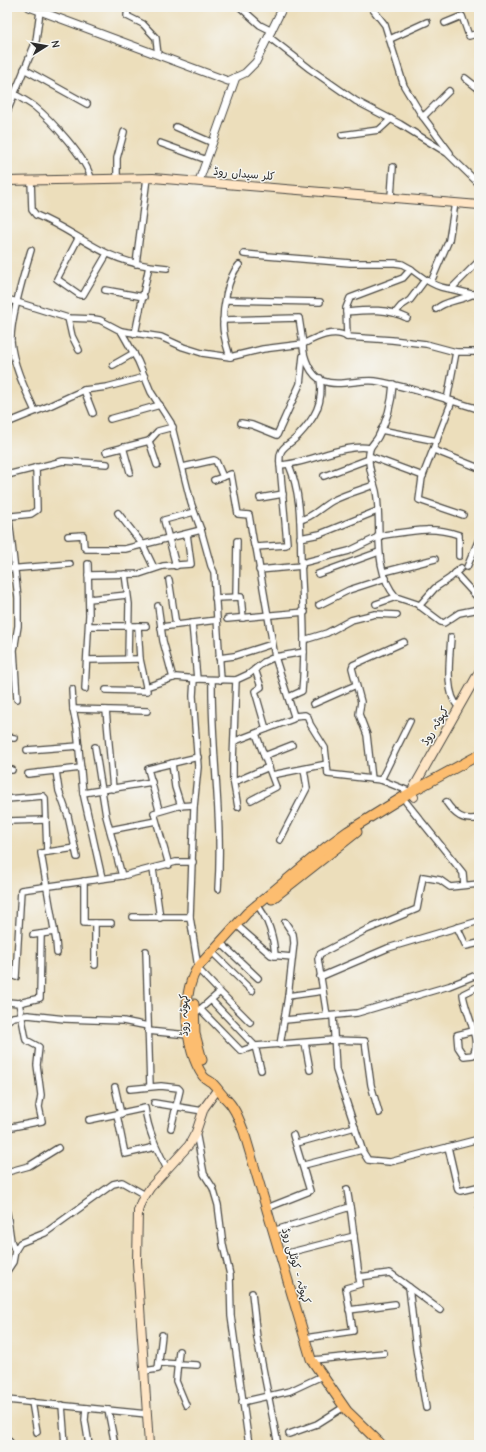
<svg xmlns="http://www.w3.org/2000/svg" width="486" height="1452" viewBox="0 0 486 1452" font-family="'Comic Neue','Playpen Sans Arabic',sans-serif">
	<rect width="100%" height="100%" fill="#f6f6f2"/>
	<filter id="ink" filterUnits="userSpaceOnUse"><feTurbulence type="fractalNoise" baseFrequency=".025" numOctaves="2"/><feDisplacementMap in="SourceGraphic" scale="8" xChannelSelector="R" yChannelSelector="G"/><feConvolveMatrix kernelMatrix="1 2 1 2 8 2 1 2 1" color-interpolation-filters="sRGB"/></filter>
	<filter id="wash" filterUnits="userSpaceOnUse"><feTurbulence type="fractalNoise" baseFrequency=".012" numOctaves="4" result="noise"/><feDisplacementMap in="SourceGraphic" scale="16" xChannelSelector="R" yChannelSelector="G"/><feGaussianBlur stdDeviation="0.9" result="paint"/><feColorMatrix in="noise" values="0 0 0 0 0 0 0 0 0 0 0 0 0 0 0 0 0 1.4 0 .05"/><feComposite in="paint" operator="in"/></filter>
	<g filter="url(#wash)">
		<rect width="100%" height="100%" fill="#ecdebb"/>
	</g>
	<g filter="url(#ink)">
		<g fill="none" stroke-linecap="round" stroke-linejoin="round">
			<defs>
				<g id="minor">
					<polyline points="128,7 127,16 143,24 156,38 158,55"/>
					<polyline points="240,7 260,25 272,31"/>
					<polyline points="371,7 385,25 404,86 421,114 450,153"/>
					<polyline points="445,23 462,16 469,36 479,33"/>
					<polyline points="269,37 310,69 356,101 400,124 447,153 479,184"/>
					<polyline points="390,39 427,22"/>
					<polyline points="24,69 87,104"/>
					<polyline points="465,78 479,89"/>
					<path d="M 14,94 C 21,98 28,102 35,107 C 50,119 88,160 91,179"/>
					<polyline points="7,112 36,41 40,11"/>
					<polyline points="423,117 449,91"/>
					<polyline points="176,127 213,143"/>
					<polyline points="342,135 379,130 391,119"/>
					<polyline points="160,143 207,160"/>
					<polyline points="117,178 117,158 124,132"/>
					<path d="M 31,180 L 32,210 L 36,215 C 78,232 100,259 149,266 L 135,334"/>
					<polyline points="391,197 393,167"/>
					<polyline points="78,239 57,279 80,295 83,295 107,254"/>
					<path d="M 31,250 C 24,273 10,319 11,341 C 13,365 25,389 35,411"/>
					<polyline points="244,254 350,263 395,263 402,264 411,269"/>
					<polyline points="136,264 147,178"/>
					<polyline points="149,266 167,268"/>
					<polyline points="431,282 449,240 455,203"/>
					<polyline points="451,289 479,296"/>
					<polyline points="105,290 144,297"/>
					<path d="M 7,299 L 68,318 L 94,319 L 100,320 L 121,331 L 161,337 L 183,347 L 202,353 L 230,357 L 263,349 L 303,344 C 303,356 310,376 323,381 C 338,387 359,379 375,381 C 411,387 445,399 479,409"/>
					<polyline points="226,300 320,302"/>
					<path d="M 436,309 C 446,300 461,301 473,294"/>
					<path d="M 346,312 C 368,310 387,308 407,318"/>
					<polyline points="396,312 401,306 410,300 425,280"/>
					<polyline points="68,318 72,336 79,350"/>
					<path d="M 223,320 L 299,318 L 303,344 C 315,338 334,328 347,337 L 346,308 L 350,298 L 403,278 L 411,269 C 423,278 435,288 451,289 L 479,261"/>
					<polyline points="121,331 138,361 151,392 171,423 191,503 201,530 211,566 214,572 221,680"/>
					<polyline points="347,337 392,340 426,344 456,352 479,352"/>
					<path d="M 230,357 C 227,347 223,336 223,325 C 223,308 227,278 239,265"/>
					<polyline points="113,365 134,353"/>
					<path d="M 320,378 C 324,403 315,418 298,436 C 286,448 278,446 280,465 C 307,464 344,443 370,448"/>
					<path d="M 393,384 C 392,402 387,421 378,437 C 376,441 371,445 370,449 C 366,462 373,479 376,491 C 383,526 371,568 396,597 L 417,604 L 441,622 L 444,623 L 459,613 L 474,610 L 479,607"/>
					<polyline points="84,390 93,413"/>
					<polyline points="447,400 456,352"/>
					<polyline points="452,401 422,478 419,500 463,515"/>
					<polyline points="110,419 160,405"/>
					<polyline points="7,423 49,406 84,390 107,387 145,377"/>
					<polyline points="241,423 252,425 277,435 300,384 303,356"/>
					<polyline points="381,430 437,441"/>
					<polyline points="149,441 158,431 173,427"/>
					<polyline points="123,447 130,472"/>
					<polyline points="434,450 479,468"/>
					<polyline points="106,452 149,441 157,465"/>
					<polyline points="369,456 423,476"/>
					<polyline points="183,467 214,460 216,461 223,477 231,474 238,514 249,515 254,545 256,547 275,657 294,716 293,719 235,741"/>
					<polyline points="7,475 63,461 107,464"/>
					<polyline points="324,476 369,459"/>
					<polyline points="214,480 223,477"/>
					<polyline points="260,498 283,494"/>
					<polyline points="118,513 143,545 154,568"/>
					<path d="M 300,520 C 312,518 321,507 332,501 C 346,494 360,490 374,485"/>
					<polyline points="68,536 83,535 84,547 86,549 125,549 201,530"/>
					<path d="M 378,536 C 409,532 428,525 459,535 L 459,556"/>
					<polyline points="300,538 320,534 377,511"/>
					<polyline points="256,547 286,545 287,543 280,465"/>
					<polyline points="302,563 349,551 378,537"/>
					<polyline points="176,566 164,520 194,512"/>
					<polyline points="467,567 479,539"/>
					<polyline points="7,569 70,564"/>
					<polyline points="259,570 302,566"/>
					<polyline points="384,572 435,559"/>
					<polyline points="455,573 477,597"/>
					<polyline points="125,574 129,604 128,659"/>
					<polyline points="318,574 379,552"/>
					<polyline points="88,575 139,574 163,566 191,564 187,534"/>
					<polyline points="169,580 176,625"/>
					<polyline points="236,597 237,541"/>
					<polyline points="215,598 241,597 243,618"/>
					<polyline points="89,599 127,595"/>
					<polyline points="376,604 396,597"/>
					<polyline points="319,605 349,590 386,578"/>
					<polyline points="158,606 163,641 173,678"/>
					<polyline points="419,606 435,588 450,578 461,568"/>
					<polyline points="227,619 305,612"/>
					<polyline points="192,623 197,679"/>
					<polyline points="89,626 146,626"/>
					<polyline points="161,627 217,620"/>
					<path d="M 451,637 C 450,656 444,694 459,707"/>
					<polyline points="304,640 327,633 351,620 375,614 397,615"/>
					<polyline points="7,645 15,645"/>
					<polyline points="219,658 234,656 272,644"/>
					<polyline points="87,660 140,659"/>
					<polyline points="255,669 261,687 255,691 266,729"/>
					<polyline points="194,679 193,696 198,767 194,807 190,917 198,967"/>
					<path d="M 212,680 C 211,750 223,819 218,889"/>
					<polyline points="236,680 233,761 233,779 238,807"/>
					<polyline points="146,687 176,677 197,679 236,680 249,674 264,662 275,657 304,652"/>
					<polyline points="72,689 73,709 77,728 83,793 102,878"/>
					<polyline points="85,689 89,615 88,564"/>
					<polyline points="106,690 147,691 140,659 138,626"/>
					<path d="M 289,697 L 302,691 C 306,647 303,604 301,560 C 300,527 302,496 289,465"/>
					<polyline points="17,699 14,650 18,626 18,598 9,518 12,516 31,514 37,510 36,467"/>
					<polyline points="313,704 356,685"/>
					<polyline points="73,709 147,711"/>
					<polyline points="106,710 113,789"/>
					<polyline points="294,716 305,715 308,717 310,724 325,748 328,774 381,780 411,792"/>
					<polyline points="7,737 14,738"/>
					<polyline points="95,747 106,816 122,876"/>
					<polyline points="27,750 79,746"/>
					<polyline points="264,756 292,745"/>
					<polyline points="172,763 175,787 181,806"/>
					<polyline points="7,769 12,770"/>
					<polyline points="56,771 59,791 68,816 77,857"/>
					<polyline points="28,774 81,768"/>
					<polyline points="272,775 327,764"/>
					<polyline points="372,779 367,735 359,714 361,702 352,668 353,665 404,642"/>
					<polyline points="381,780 410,721"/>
					<polyline points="234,782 269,767"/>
					<polyline points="83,793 152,782"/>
					<polyline points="7,799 43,796 45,798 47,852"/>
					<polyline points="251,800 276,787 256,734"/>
					<polyline points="406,802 463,873 464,885"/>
					<path d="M 446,802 C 455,815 463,822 479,818"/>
					<polyline points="159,810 148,769 198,757"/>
					<polyline points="7,821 46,820"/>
					<polyline points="110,830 156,821"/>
					<polyline points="280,840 307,788 304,769"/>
					<polyline points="169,865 154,813 178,806 194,805"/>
					<polyline points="153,869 160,918"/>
					<polyline points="84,881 84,923 111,923"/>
					<path d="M 256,904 C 268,917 274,938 275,956"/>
					<polyline points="133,917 190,917"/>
					<polyline points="95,923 95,965"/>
					<polyline points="457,927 466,946 479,943"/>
					<polyline points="240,928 271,955 292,957"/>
					<polyline points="33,935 54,932"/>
					<polyline points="224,946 258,978"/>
					<polyline points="146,951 150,1086"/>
					<polyline points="212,952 252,991"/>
					<polyline points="57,953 56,941 41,853 75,848"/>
					<polyline points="16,977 21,890 122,876 176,862 193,862"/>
					<polyline points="320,977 388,948 479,921"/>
					<polyline points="220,992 250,1022"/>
					<polyline points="288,996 323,991"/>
					<polyline points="211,1000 255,1046 333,1040 365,1041 371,1085 379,1113"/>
					<polyline points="7,1002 19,1003 26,1040 39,1047 37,1065 41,1095 39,1107 42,1121 7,1128"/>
					<polyline points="19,1003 40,998 41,934"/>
					<polyline points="200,1009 241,1051 255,1046 261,1070"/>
					<polyline points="198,1011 220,992 201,972"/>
					<polyline points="327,1016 318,959 320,954 366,930 417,909 423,877 440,880 450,887 479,884"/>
					<polyline points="333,1016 336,1070 363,1152 368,1160 390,1162 479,1139"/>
					<polyline points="285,1020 357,1013 449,986 479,974"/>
					<polyline points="7,1021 13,1017 28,1015 65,1019 123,1021 148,1026"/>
					<polyline points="148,1031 188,1035"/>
					<path d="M 473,1031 L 457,1035 L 458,1047 L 464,1056 L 473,1055 C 482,1041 464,1009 463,994 L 479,986"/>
					<polyline points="305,1043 310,1070"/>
					<polyline points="280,1045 288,996 294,943 293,934 285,922"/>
					<polyline points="115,1087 121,1114"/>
					<polyline points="130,1089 161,1086 178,1088 180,1090 171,1128"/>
					<polyline points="154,1103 203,1111"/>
					<polyline points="117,1115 125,1154 155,1147"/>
					<path d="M 89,1120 L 145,1108 C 148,1131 157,1149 167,1169"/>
					<polyline points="196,1132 204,1174 213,1188 218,1205 223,1245 230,1275 231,1316 249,1445"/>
					<polyline points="297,1143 355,1127"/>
					<polyline points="448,1147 458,1190 460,1191 477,1187 479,1189 479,1205"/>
					<polyline points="304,1165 362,1150"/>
					<polyline points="7,1172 29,1166 58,1148"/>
					<polyline points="267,1208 310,1191 293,1135"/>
					<polyline points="7,1213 11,1241 15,1251"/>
					<polyline points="273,1231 350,1207"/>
					<polyline points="280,1255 354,1236"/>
					<polyline points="7,1271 13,1262 15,1251 20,1243 45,1233 113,1184 122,1182 145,1195"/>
					<polyline points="359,1277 390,1273 440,1310"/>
					<polyline points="409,1287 416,1349 426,1408"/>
					<polyline points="252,1293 257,1338 278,1445"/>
					<polyline points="349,1310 395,1304"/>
					<polyline points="305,1338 353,1331 346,1288 360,1284 351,1213 347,1189"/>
					<polyline points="179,1351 176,1381 186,1405"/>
					<polyline points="313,1360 384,1353"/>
					<polyline points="159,1363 197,1365"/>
					<polyline points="144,1371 158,1369 162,1335"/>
					<polyline points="7,1400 147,1414"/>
					<polyline points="32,1402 37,1432"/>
					<polyline points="242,1402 290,1391 322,1376"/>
					<polyline points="62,1405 65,1445"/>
					<polyline points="86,1408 85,1420 89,1445"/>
					<polyline points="108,1410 115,1445"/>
					<polyline points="289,1434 317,1424 344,1407"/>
					<polyline points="7,1438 12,1445"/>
				</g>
				<g id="tertiary">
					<polyline points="29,7 228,81 245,73 256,62 283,7"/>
					<polyline points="199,181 236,77"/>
				</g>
				<g id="secondary">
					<polyline points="7,181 153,178 479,205"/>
					<polyline points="414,797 411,792 479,672"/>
					<polyline points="149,1445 137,1261 138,1211 141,1202 150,1188 189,1145 196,1132 204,1108 217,1090"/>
				</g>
				<g id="primary">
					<polyline points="272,899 357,832"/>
					<polyline points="194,1004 195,1034 202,1060"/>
					<path d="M 382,1445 L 347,1411 L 311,1359 L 244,1132 C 239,1120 235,1107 225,1098 C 220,1093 216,1086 211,1082 C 208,1080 205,1079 203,1076 C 185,1049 180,995 198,967 L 247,913 L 326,847 L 348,831 L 411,792 L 479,755"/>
				</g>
			</defs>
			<use href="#minor" stroke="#484641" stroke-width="8"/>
			<use href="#tertiary" stroke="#484641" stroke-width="9"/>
			<use href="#secondary" stroke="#484641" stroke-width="10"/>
			<use href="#primary" stroke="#484641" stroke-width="11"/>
			<use href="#minor" stroke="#fff" stroke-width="5.5"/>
			<use href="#tertiary" stroke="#fff" stroke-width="7"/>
			<use href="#secondary" stroke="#fee5c5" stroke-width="8"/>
			<use href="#primary" stroke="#fcbd6f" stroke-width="9"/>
		</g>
	</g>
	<g text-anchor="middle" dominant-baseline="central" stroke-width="3" stroke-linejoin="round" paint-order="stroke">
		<g font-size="11" fill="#2b2b2b" stroke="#f6f6f2">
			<text transform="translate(244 174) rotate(5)">کلر سیداں روڈ</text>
			<text transform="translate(435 726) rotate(-60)">کہوٹہ روڈ</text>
			<text transform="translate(184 1015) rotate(-91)">کہوٹہ روڈ</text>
			<text transform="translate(296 1266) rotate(74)">کہوٹہ - کوٹلی روڈ</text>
		</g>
	</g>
	<rect width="486" height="1452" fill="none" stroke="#f6f6f2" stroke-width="24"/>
	<g transform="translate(46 46) rotate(79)" stroke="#f6f6f2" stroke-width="3" paint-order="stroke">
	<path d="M0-3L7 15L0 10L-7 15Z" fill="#2b2b2b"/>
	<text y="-6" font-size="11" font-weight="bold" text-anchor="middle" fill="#2b2b2b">N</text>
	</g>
</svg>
